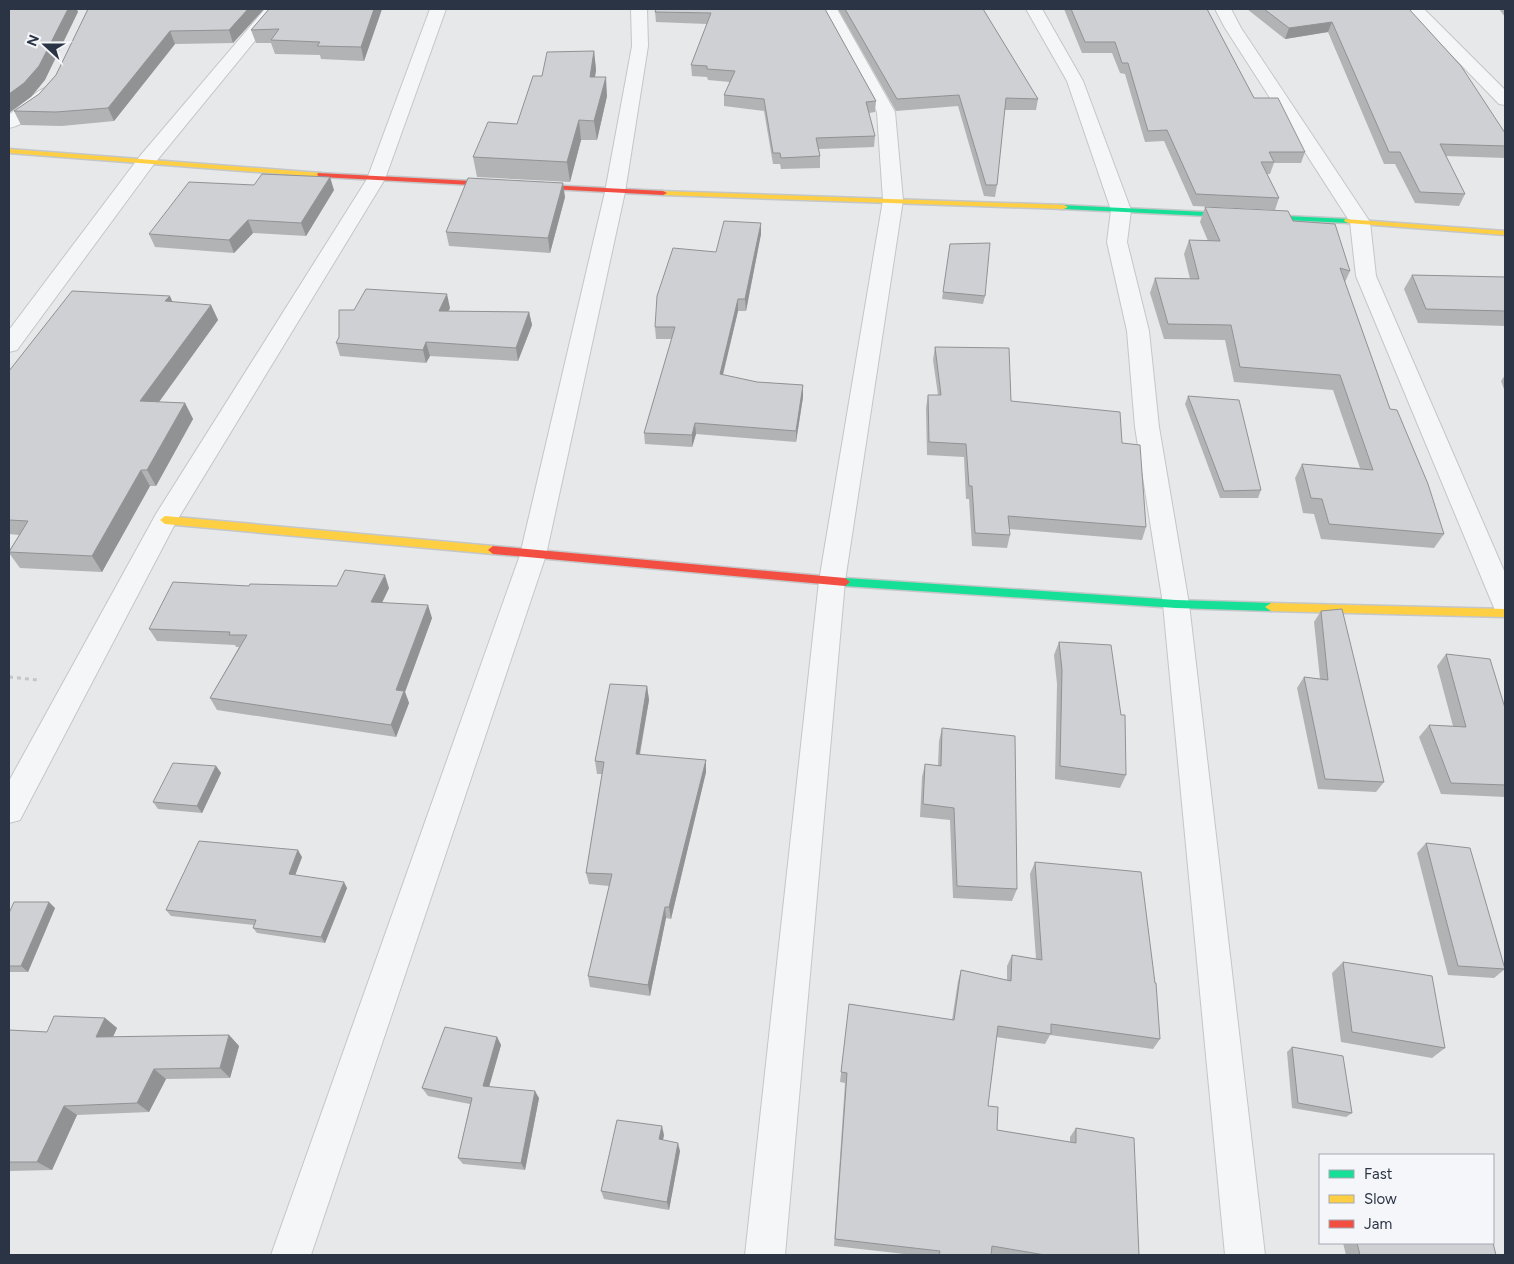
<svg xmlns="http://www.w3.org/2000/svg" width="1514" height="1264" viewBox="0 0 1514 1264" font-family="Figtree,sans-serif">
	<rect width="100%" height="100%" fill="#e6e8ea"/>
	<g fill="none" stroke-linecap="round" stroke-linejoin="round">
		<defs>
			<g id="street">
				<polygon points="265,9 281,9 154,164 17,350 9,352 9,330 140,156"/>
				<polygon points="430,9 446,9 385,179 176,522 20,820 9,823 9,781 156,514 367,179"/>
				<polygon points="631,9 647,9 648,46 625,192 546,555 311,1255 271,1255 520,555 605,192 632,46"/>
				<polygon points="821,9 837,9 895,112 903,200 845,581 785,1255 745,1255 819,581 883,200 877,112"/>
				<polygon points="1026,9 1042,9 1083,81 1131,210 1127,242 1149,331 1159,427 1189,604 1265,1255 1225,1255 1163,604 1135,427 1127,331 1107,242 1111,210 1067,81"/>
				<polygon points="1215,9 1231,9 1241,28 1370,222 1376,276 1505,573 1505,613 1495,610 1492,603 1356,276 1350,222 1225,28"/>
				<polygon points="1407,9 1424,9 1505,90 1505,105 1499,104"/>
				<path d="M 45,88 L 51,89 L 54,93 C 44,107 26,125 9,128 L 9,115 C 16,109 39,89 45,88 Z"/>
			</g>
			<g id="fast">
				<polygon points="1061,205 1348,219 1352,221 1348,223 1064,209 1061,209"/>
				<polygon points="845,578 1176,600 1271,603 1277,607 1271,611 1176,608 845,586 840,582"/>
			</g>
			<g id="slow">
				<polygon points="9,149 321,173 325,175 321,177 9,153"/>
				<polygon points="660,191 1064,205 1068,207 1064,209 663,195 659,193"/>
				<polygon points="1345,219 1505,231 1505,235 1348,223 1344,221"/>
				<polygon points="165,516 493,546 498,550 493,554 165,524 160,520"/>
				<polygon points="1271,603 1505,609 1505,617 1271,611 1265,607"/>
			</g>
			<g id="jam">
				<polygon points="318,173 663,191 667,193 663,195 321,177 317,175"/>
				<polygon points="493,546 845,578 850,582 845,586 493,554 488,550"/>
			</g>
		</defs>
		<use href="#street" stroke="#c4c6c8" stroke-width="2"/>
		<use href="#fast" stroke="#c4c6c8" stroke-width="3"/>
		<use href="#slow" stroke="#c4c6c8" stroke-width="3"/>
		<use href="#jam" stroke="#c4c6c8" stroke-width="3"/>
		<polyline stroke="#c5c6ca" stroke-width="3" stroke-dasharray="4 4" stroke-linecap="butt" points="9,677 38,680"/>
		<use href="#street" fill="#f5f6f7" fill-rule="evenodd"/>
		<use href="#fast" fill="#16e098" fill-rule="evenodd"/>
		<use href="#slow" fill="#ffcf43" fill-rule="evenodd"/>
		<use href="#jam" fill="#f24e42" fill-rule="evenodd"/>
	</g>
	<g fill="#b1b3b5">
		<polygon points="88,9 264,9 233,43 175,44 114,121 62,126 21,125 14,111 39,94 56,75"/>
		<polygon points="269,9 382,9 364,61 321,59 320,55 275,54 271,43 256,43 251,30"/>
		<polygon points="825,9 876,101 875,112 869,113 875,136 874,147 819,149 820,156 820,168 781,169 780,164 773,164 764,111 724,106 724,95 730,82 708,80 707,77 692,76 691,65 707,24 656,22 655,12"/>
		<polygon points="838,9 983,9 1038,99 1036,110 1004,110 997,185 995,197 984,196 958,106 896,111"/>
		<polygon points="1064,9 1207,9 1254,98 1305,152 1301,163 1274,163 1270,174 1267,174 1279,198 1275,210 1193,206 1164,141 1145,142 1125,74 1120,73 1112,53 1082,53"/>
		<polygon points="1247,9 1409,9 1505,133 1505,158 1446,156 1465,194 1459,206 1415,203 1395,164 1384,164 1328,32 1285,39"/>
		<polygon points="1499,9 1505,9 1505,17"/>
		<polygon points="594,51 596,70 595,77 607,96 597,140 581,140 570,182 477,177 473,157 517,124 542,76"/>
		<polygon points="254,185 334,190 306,236 253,233 234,253 155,247 149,234"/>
		<polygon points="565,197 550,253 449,246 446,232"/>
		<polygon points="1205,207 1293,221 1350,271 1345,282 1390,409 1444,534 1434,548 1321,539 1314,514 1303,513 1295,478 1302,464 1360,468 1333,390 1234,382 1225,340 1164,339 1150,293 1155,278 1190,279 1184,254 1189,240 1208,241 1200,222"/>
		<polygon points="761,234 746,311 738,311 723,375 757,382 803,385 803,397 796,442 696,434 692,447 645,444 644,433 672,339 656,339 655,327 716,252"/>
		<polygon points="950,244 985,296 983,304 942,299"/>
		<polygon points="1412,275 1505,277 1505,326 1418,323 1404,289"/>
		<polygon points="172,302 211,305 218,320 159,402 185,403 193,419 156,486 150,486 102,572 20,568 9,553 9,551 19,535 9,534 9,371"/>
		<polygon points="450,308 448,311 529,312 532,325 518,361 430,356 426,363 340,356 336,343 354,310"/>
		<polygon points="935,347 1011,401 1122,443 1146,527 1142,540 1009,529 1010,535 1007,548 972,546 969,499 966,499 964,457 927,455 926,408 928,395 938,395 933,360"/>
		<polygon points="1505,375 1505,392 1501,381"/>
		<polygon points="1188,396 1261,490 1258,498 1220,498 1185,404"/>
		<polygon points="389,588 382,603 432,618 405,692 409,703 396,737 217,710 210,698 239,647 236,647 235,645 157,641 149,629"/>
		<polygon points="1321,611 1384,782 1376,792 1318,789 1297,688 1304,677 1320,679 1314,622"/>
		<polygon points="1059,642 1126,775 1120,788 1055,779 1057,684 1054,655"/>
		<polygon points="1446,654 1505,708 1505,797 1441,794 1419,737 1429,725 1453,726 1437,666"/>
		<polygon points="647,686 649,700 640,755 706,760 706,772 671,919 666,918 650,996 590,987 588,976 609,886 589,884 586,873 602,774 597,774 595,761"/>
		<polygon points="942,728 1017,889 1012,901 953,898 950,820 920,817 922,777 925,764 938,766 939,741"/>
		<polygon points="216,766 221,773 202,813 158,809 153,802"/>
		<polygon points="1426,843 1505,969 1494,978 1448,975 1417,853"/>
		<polygon points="302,857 295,875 347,888 325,943 257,933 253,928 254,925 171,916 166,910"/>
		<polygon points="1035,862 1160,1039 1153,1049 1050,1035 1045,1044 996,1037 988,1106 997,1130 1070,1142 1070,1137 1076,1128 1139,1255 1000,1255 992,1254 991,1255 913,1255 834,1246 845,1083 840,1082 849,1004 952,1020 958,981 961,970 1007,980 1007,966 1012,955 1036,959 1030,874"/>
		<polygon points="55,908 28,972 9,972 9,913"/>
		<polygon points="1343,962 1445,1048 1432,1058 1341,1042 1332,973"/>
		<polygon points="105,1018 117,1028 113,1037 229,1035 239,1046 230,1078 166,1079 149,1112 77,1115 52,1170 9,1171 9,1030 47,1032"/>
		<polygon points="497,1037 501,1045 489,1087 539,1098 525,1170 463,1164 458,1158 470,1104 428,1096 422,1088"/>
		<polygon points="1292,1047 1352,1113 1346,1117 1292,1108 1287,1052"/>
		<polygon points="664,1135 663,1140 680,1151 669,1210 604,1199 601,1191"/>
		<polygon points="1343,1243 1493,1243 1496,1255 1346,1255"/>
	</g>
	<g fill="#909294">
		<polygon points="68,9 77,9 78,12 45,80 31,97 9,113 9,94"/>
		<polygon points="248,9 264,9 233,43 229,30"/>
		<polygon points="374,9 382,9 364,61 361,47"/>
		<polygon points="1332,22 1328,32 1285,39 1289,28"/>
		<polygon points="170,31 175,44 114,121 108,108"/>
		<polygon points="594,51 596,70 592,96 590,77"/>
		<polygon points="606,77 607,96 597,140 594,121"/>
		<polygon points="579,120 581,140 570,182 567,162"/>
		<polygon points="330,177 334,190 306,236 301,223"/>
		<polygon points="563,183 565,197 550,253 548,238"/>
		<polygon points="248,220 253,233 234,253 229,240"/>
		<polygon points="761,223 761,234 746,311 745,299"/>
		<polygon points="447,294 450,308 442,324 439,311"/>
		<polygon points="170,296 177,312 165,301"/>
		<polygon points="738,299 738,311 720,386 720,374"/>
		<polygon points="211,305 218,320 148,417 140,401"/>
		<polygon points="529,312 532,325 518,361 516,348"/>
		<polygon points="426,342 430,356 426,363 423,350"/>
		<polygon points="803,385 803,397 796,442 796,431"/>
		<polygon points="185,403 193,419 156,486 147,470"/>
		<polygon points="695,423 696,434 692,447 692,435"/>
		<polygon points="141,470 150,486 102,572 92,556"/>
		<polygon points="385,575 389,588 376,615 371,602"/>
		<polygon points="428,605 432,618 405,692 409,703 396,737 391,725 396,690"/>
		<polygon points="647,686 649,700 637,767 636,754"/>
		<polygon points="706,760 706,772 671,919 669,907"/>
		<polygon points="216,766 221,773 202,813 197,806"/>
		<polygon points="298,850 302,857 293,881 289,874"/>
		<polygon points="344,882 347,888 325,943 321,937"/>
		<polygon points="49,902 55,908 28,972 21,966"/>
		<polygon points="665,907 666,918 650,996 648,985"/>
		<polygon points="105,1018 117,1028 108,1047 96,1037"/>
		<polygon points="229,1035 239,1046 230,1078 220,1068"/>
		<polygon points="497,1037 501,1045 487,1094 483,1086"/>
		<polygon points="154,1069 166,1079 149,1112 137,1103"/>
		<polygon points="535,1091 539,1098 525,1170 521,1163"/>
		<polygon points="64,1106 77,1115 52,1170 37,1162"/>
		<polygon points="662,1126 664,1135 661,1148 659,1139"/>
		<polygon points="678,1143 680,1151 669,1210 667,1202"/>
	</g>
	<g fill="#ced0d3" stroke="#909294">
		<polygon points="9,9 68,9 39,66 24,83 9,94"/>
		<polygon points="88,9 248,9 229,30 170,31 108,108 56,112 14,111 39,94 56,75"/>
		<polygon points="269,9 374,9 361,47 317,46 320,42 271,40 279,29 251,30"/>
		<polygon points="656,9 825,9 876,101 866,102 875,136 816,138 820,156 781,158 780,153 773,153 764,99 724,95 735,71 707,69 707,66 691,65 711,13 655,12"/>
		<polygon points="845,9 983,9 1038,99 1006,98 997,185 986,185 959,95 897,99"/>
		<polygon points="1071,9 1207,9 1254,98 1278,98 1305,152 1269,152 1274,162 1261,162 1279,198 1196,194 1167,130 1148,131 1128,63 1122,63 1115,42 1085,42"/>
		<polygon points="1264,9 1409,9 1461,66 1505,133 1505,146 1440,144 1465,194 1420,192 1400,152 1389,152 1332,22 1289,28"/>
		<polygon points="594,51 590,77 606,77 594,121 579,120 567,162 473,157 488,122 517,124 533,76 542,76 547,52"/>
		<polygon points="262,174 330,177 301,223 248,220 229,240 149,234 189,182 254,185"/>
		<polygon points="468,178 563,183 548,238 446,232"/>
		<polygon points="1205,207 1288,211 1293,221 1335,224 1350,271 1340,268 1390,409 1397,410 1428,484 1444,534 1329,524 1322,499 1311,498 1302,464 1373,470 1340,375 1240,367 1231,325 1168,324 1155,278 1199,279 1189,240 1220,241"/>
		<polygon points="724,221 761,223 745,299 738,299 720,374 757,382 803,385 796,431 695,423 692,435 644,433 675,327 655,327 657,296 673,248 716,252"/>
		<polygon points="990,243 985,296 943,292 950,244"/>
		<polygon points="1412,275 1505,277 1505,311 1426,309"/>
		<polygon points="366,289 447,294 439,311 529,312 516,348 426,342 423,350 336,343 339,337 339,310 354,310"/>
		<polygon points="72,291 170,296 165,301 211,305 140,401 185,403 147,470 141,470 92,556 9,552 28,521 9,520 9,371"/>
		<polygon points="935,347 1009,348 1011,401 1120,412 1122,443 1140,445 1146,527 1008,516 1010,535 975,533 972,486 969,486 966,444 929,442 928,395 941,395"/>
		<polygon points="1188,396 1239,400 1261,490 1224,491"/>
		<polygon points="345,570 385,575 371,602 428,605 396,690 404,691 391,725 210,698 247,635 229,635 230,632 149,629 173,582 249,586 250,584 337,586"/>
		<polygon points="1342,609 1384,782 1325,779 1304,677 1328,680 1321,611"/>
		<polygon points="1059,642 1111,645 1121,715 1125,715 1126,775 1060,766 1062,670"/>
		<polygon points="1446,654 1490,659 1505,708 1505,785 1451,783 1429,725 1466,727"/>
		<polygon points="610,684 647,686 636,754 706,760 669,907 665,907 648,985 588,976 612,874 586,873 604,762 595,761"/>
		<polygon points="942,728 1015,736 1017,889 957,886 954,808 923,804 925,764 941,766"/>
		<polygon points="173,763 216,766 197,806 153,802"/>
		<polygon points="199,841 298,850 289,874 344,882 321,937 253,928 256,920 166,910"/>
		<polygon points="1426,843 1470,848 1505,969 1458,966"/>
		<polygon points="1035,862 1141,872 1155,983 1156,983 1160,1039 1051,1024 1051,1034 998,1026 988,1106 998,1107 997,1130 1076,1143 1076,1128 1134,1138 1139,1255 1045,1255 992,1246 991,1255 939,1255 940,1251 835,1239 847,1073 841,1072 849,1004 954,1020 961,970 1011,981 1012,955 1042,960"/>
		<polygon points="14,902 49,902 21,966 9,966 9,913"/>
		<polygon points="1343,962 1432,976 1445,1048 1352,1032"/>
		<polygon points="54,1016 105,1018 96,1037 229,1035 220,1068 154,1069 137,1103 64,1106 37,1162 9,1162 9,1030 47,1032"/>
		<polygon points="445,1027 497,1037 483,1086 535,1091 521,1163 458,1158 472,1098 422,1088"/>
		<polygon points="1292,1047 1343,1056 1352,1113 1298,1103"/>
		<polygon points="617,1120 662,1126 659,1139 678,1143 667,1202 601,1191"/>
		<polygon points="1357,1243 1493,1243 1496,1255 1360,1255"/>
	</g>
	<rect width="1514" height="1264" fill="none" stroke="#2b3445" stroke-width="20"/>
	<rect x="1319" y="1154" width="175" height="90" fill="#f4f6f9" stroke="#a4a8b1"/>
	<rect x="1329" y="1170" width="25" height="8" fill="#16e098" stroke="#a4a8b1"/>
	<text x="1364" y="1179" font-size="15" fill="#2b3445">Fast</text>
	<rect x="1329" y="1195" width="25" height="8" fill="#ffcf43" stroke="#a4a8b1"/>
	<text x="1364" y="1204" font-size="15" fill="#2b3445">Slow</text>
	<rect x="1329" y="1220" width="25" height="8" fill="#f24e42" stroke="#a4a8b1"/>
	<text x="1364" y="1229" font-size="15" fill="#2b3445">Jam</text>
	<g transform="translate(45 45) rotate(291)" stroke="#f4f6f9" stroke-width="4" paint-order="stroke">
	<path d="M0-4L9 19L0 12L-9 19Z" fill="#2b3445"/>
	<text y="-8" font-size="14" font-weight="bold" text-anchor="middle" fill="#2b3445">N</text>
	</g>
</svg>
